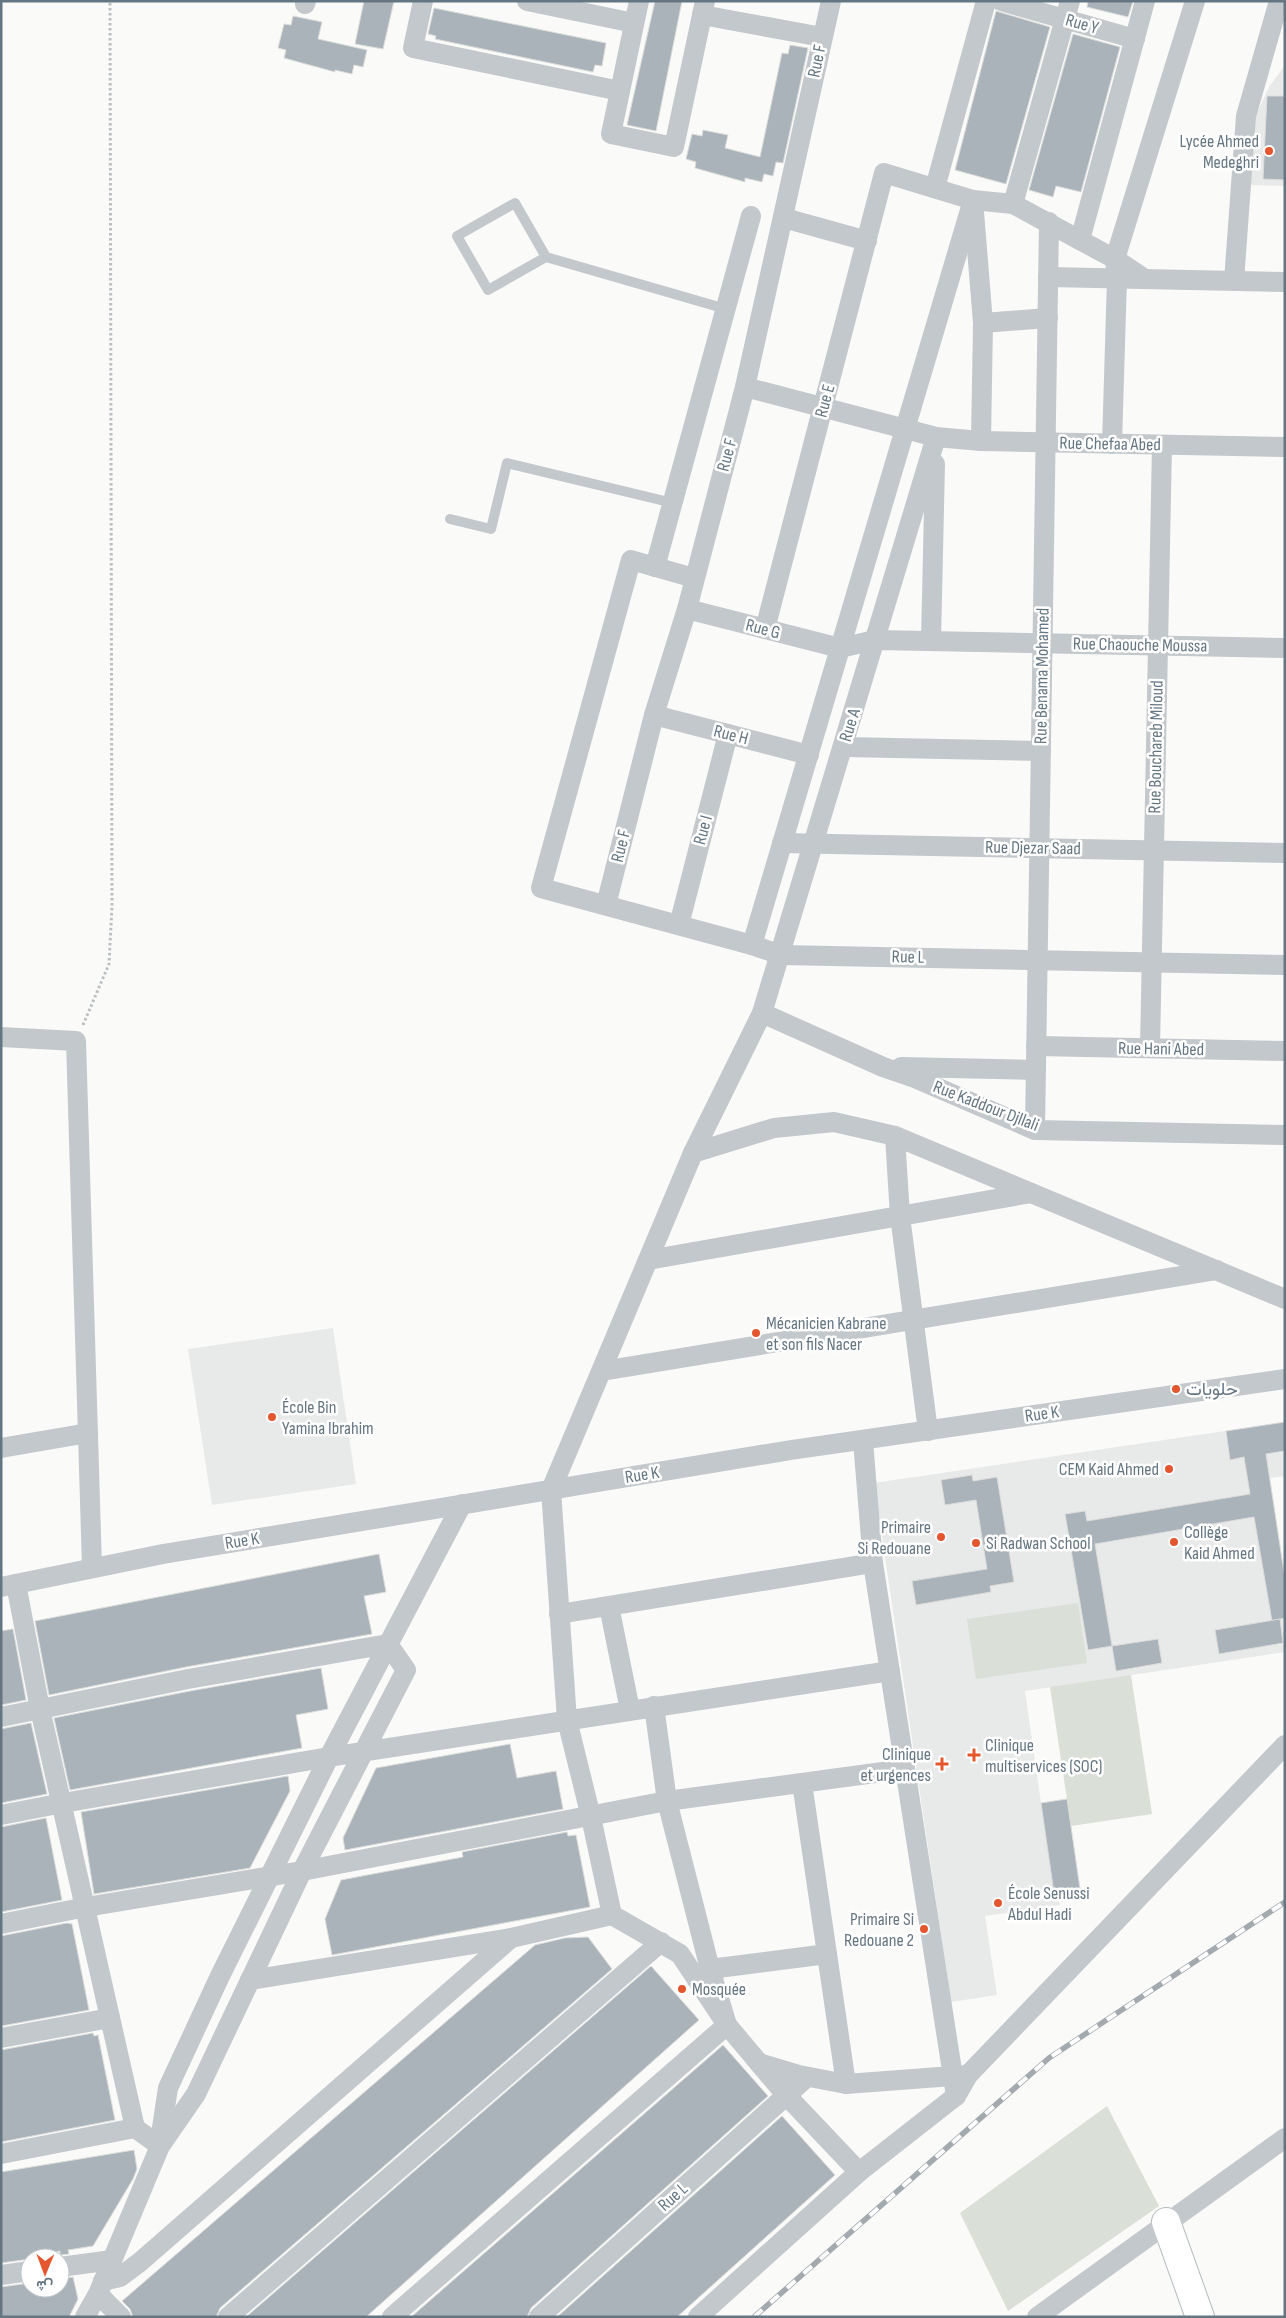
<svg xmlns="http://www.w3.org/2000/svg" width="1286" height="2318" viewBox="0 0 1286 2318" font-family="'Sofia Sans Condensed',Vazirmatn,sans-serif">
	<rect width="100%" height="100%" fill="#fafaf8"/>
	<g fill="#e8e9e9">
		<polygon points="1285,65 1285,186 1250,185 1255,117 1269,87"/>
		<polygon points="333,1328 356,1484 212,1505 188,1349"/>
		<polygon points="1285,1422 1285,1476 1270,1478 1285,1579 1285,1652 1025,1691 1041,1803 1071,1899 1059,1901 1060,1905 985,1916 997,1995 951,2002 874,1483"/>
	</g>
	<g fill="#dadfd7">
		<polygon points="1078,1603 1087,1663 976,1679 967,1619"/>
		<polygon points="1131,1675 1152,1814 1071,1826 1050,1687"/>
		<polygon points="1107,2106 1159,2206 1008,2311 960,2213"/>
	</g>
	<g fill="#aab3b9" stroke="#dcdcda">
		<polygon points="364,1 394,1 383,49 355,44"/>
		<polygon points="655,1 682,1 656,131 627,125"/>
		<polygon points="1088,1 1133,1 1128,17 1087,7"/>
		<polygon points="434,8 606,43 602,66 595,65 593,72 435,39 436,36 428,34"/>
		<polygon points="996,11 1050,27 1006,184 955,170"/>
		<polygon points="293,16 322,22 318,39 367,50 363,67 354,65 352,74 335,70 335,72 284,58 286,50 278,48 284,24 291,25"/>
		<polygon points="1073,34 1120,47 1081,192 1056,186 1053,197 1029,190"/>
		<polygon points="790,45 808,48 783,163 776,162 773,176 764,174 762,182 745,178 745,182 695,168 696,162 686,159 692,134 702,136 703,130 728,135 725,148 760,157 782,53 788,54"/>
		<polygon points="1267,96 1285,96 1285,180 1263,179"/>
		<polygon points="1285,1422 1285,1451 1266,1454 1285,1579 1285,1618 1272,1621 1254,1517 1095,1544 1112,1646 1088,1650 1065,1514 1085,1511 1087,1521 1250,1494 1244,1457 1230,1460 1226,1431"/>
		<polygon points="972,1475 973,1481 997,1477 1014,1582 990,1586 991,1592 916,1605 912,1581 987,1569 976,1500 945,1505 941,1480"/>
		<polygon points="379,1554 386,1592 364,1596 372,1634 186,1667 49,1695 35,1621"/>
		<polygon points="1280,1619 1283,1643 1219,1654 1215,1630"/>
		<polygon points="13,1629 26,1700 1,1705 1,1631"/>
		<polygon points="1158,1639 1162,1663 1116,1671 1112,1646"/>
		<polygon points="321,1668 328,1709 296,1715 302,1748 70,1790 54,1718 190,1691"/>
		<polygon points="31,1723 47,1794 1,1803 1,1729"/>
		<polygon points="510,1744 517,1778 556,1771 563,1809 345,1850 343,1838 376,1768"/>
		<polygon points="288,1776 290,1791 250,1868 94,1894 81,1812"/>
		<polygon points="1067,1799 1080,1889 1054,1893 1041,1803"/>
		<polygon points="46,1818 62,1900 1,1912 1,1827"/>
		<polygon points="567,1832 568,1836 576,1835 590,1907 332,1955 325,1919 341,1880 463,1857 462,1852"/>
		<polygon points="67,1923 72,1924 89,2010 1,2026 1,1936"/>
		<polygon points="588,1937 612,1969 220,2308 216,2317 133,2317 130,2309 122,2301 535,1945 565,1938"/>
		<polygon points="651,1966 699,2020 366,2317 246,2317"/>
		<polygon points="93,2033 94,2036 98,2035 115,2120 1,2142 1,2050"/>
		<polygon points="723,2045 768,2096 531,2308 527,2317 411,2317"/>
		<polygon points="782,2116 835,2175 677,2317 557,2317"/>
		<polygon points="134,2150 137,2169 133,2179 93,2246 68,2250 69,2254 60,2255 60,2251 30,2256 30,2259 1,2263 1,2172"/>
		<polygon points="73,2277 78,2299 69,2317 1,2317 1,2287 30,2283 30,2288 60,2288 60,2279"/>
	</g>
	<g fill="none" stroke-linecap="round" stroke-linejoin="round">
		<defs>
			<polyline id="secondary" points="1166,2222 1200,2317"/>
		</defs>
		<use href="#secondary" stroke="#b3babf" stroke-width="30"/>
		<polyline stroke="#bbbfc2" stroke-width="3" stroke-dasharray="2.5 2.5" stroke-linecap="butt" points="83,1025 109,964 112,906 110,1"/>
		<g stroke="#c3c8cc" stroke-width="10">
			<polyline points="546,257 515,203 457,236 488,290 546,257 726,309"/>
			<polyline points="450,519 491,529 507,463 673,503"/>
		</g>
		<g stroke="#c3c8cc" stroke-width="20">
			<polyline points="423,1 413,48 620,91"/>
			<polyline points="527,1 634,23"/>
			<polyline points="639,1 611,134 674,147 705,1"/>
			<polyline points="1001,1 1135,39"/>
			<polyline points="305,4 306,1"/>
			<polyline points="702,15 822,37"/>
			<polyline points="935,188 986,1"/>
			<polyline points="1013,204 1070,1"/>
			<polyline points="784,218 867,241"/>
			<polyline points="1080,240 1145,1"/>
			<polyline points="1048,277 1285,282"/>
			<polyline points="1234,281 1246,116 1279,1"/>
			<polyline points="983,323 1048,318"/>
			<polyline points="745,387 936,437 981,441 1285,447"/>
			<polyline points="1112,444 1117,278 1115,259 1195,1"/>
			<polyline points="655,567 751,216"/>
			<polyline points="694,578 631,560 541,888 752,945 781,955 1285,965"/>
			<polyline points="687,609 840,648 875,640 1285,648"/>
			<polyline points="765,629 884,173 973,200 983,323 981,441"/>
			<polyline points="931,641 935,464"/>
			<polyline points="654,715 809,755"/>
			<polyline points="844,747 1041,751"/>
			<polyline points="782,843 1285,853"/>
			<polyline points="606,905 654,715 687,609 745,387 831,1"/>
			<polyline points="679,925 728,734"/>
			<polyline points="752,945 973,200 1013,204 1115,259 1145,279"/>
			<polyline points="762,1013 883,1067 915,1078 1035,1130 1285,1135"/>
			<polyline points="1,1037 76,1041 92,1567"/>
			<polyline points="1036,1046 1285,1051"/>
			<polyline points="1150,1048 1162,445"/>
			<polyline points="901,1067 1036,1070"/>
			<polyline points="1035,1130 1049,222"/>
			<polyline points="895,1136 900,1216 928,1431"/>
			<polyline points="693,1153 762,1013 936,437"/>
			<polyline points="648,1260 1031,1193"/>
			<polyline points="602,1371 1217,1270"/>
			<polyline points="863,1441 873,1563 956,2096"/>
			<polyline points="1,1448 88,1433"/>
			<polyline points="16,1584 40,1709 135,2128 160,2146"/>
			<polyline points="1,1587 163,1554 791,1450 1285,1379"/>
			<polyline points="609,1606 630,1710"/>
			<polyline points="559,1614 873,1563"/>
			<polyline points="1,1717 188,1679 388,1644 406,1670 302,1871 196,2094 160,2146 98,2294 85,2317"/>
			<polyline points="802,1783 846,2084"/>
			<polyline points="1,1815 63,1803 329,1757 890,1671"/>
			<polyline points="1,1924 86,1907 302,1871 667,1801 905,1769"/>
			<polyline points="710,1969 827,1954"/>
			<polyline points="250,1980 511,1938 612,1915"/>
			<polyline points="1,2038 110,2018"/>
			<polyline points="759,2063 799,2075 846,2084 966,2075"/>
			<polyline points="160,2141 168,2088 220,1976 329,1757 462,1504"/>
			<polyline points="1,2154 135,2128"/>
			<polyline points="859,2172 786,2095 727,2025 680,1954 612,1915 591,1817 567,1720 551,1490 693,1153 774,1128 834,1122 895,1136 1285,1299"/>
			<polyline points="60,2267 112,2260"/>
			<polyline points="1,2275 30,2271"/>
			<polyline points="103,2281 120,2277 140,2262 511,1938"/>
			<polyline points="98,2294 121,2317"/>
			<polyline points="228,2317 661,1942"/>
			<polyline points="392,2317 727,2025 710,1969 667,1801 654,1706"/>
			<polyline points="539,2317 807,2077"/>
			<polyline points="698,2317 859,2172 956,2096 968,2075 1285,1745"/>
			<polyline points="1037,2317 1285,2138"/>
		</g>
		<use href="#secondary" stroke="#fff" stroke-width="28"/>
		<defs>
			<polyline id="rail" points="754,2317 1049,2058 1285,1902"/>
		</defs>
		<use href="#rail" stroke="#a2aab0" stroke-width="5.5"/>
		<use href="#rail" stroke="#fff" stroke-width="4" stroke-dasharray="11" stroke-linecap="butt"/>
	</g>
	<g fill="#e4572e" stroke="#fff" stroke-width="2">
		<circle cx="1269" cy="151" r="5"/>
		<circle cx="756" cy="1333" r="5"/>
		<circle cx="1176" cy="1389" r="5"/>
		<circle cx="272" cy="1417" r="5"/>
		<circle cx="1169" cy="1469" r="5"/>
		<circle cx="941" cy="1537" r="5"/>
		<circle cx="1174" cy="1542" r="5"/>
		<circle cx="976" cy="1543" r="5"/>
		<path d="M971.5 1747.5h5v5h5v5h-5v5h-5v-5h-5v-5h5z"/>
		<path d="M939.5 1756.5h5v5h5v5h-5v5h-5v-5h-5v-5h5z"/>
		<circle cx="998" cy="1903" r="5"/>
		<circle cx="924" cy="1929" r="5"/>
		<circle cx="682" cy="1989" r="5"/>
	</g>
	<g text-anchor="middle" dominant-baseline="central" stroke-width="5" stroke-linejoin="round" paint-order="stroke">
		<g font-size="18" fill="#657683" stroke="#fff">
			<text transform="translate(1082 24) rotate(16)">Rue Y</text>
			<text transform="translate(817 61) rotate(-78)">Rue F</text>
			<text transform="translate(825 401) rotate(-75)">Rue E</text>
			<text transform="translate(1110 444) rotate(1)">Rue Chefaa Abed</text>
			<text transform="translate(727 455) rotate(-75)">Rue F</text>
			<text transform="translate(763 629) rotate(14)">Rue G</text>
			<text transform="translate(1140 645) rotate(1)">Rue Chaouche Moussa</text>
			<text transform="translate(1042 676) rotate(-89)">Rue Benama Mohamed</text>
			<text transform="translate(850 725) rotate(-73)">Rue A</text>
			<text transform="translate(731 735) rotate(14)">Rue H</text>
			<text transform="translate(1156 747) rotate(-89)">Rue Bouchareb Miloud</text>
			<text transform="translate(703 830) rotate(-75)">Rue I</text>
			<text transform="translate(621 846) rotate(-76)">Rue F</text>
			<text transform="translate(1033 848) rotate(1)">Rue Djezar Saad</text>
			<text transform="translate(908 957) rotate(1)">Rue L</text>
			<text transform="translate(1161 1049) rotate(1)">Rue Hani Abed</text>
			<text transform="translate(986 1106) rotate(21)">Rue Kaddour Djllali</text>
			<text transform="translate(1042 1414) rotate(-8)">Rue K</text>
			<text transform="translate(642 1475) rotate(-9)">Rue K</text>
			<text transform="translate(242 1541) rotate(-9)">Rue K</text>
			<text transform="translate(673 2197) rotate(-42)">Rue L</text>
		</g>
		<g font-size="18" fill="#657683" stroke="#fff" text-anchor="start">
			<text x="1259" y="141" text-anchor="end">Lycée Ahmed<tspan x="1259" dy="21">Medeghri</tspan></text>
			<text x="766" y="1323">Mécanicien Kabrane<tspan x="766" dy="21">et son fils Nacer</tspan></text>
			<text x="1186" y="1389">حلويات</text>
			<text x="282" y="1407">École Bin<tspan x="282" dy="21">Yamina Ibrahim</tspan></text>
			<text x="1159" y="1469" text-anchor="end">CEM Kaid Ahmed</text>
			<text x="931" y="1527" text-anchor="end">Primaire<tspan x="931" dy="21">Si Redouane</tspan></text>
			<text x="1184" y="1532">Collège<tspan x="1184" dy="21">Kaid Ahmed</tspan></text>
			<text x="986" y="1543">Si Radwan School</text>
			<text x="985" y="1745">Clinique<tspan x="985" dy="21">multiservices (SOC)</tspan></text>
			<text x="931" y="1754" text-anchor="end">Clinique<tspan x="931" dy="21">et urgences</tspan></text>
			<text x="1008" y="1893">École Senussi<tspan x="1008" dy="21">Abdul Hadi</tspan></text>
			<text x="914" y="1919" text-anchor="end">Primaire Si<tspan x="914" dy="21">Redouane 2</tspan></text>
			<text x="692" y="1989">Mosquée</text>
		</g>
	</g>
	<rect width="1286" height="2318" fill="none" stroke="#657683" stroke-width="5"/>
	<g transform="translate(45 2273) rotate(181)"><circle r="24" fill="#ffffff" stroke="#c1c8cd"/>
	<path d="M0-4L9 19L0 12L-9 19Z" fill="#e4572e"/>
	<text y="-8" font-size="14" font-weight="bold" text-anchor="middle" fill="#657683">ش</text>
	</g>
</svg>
